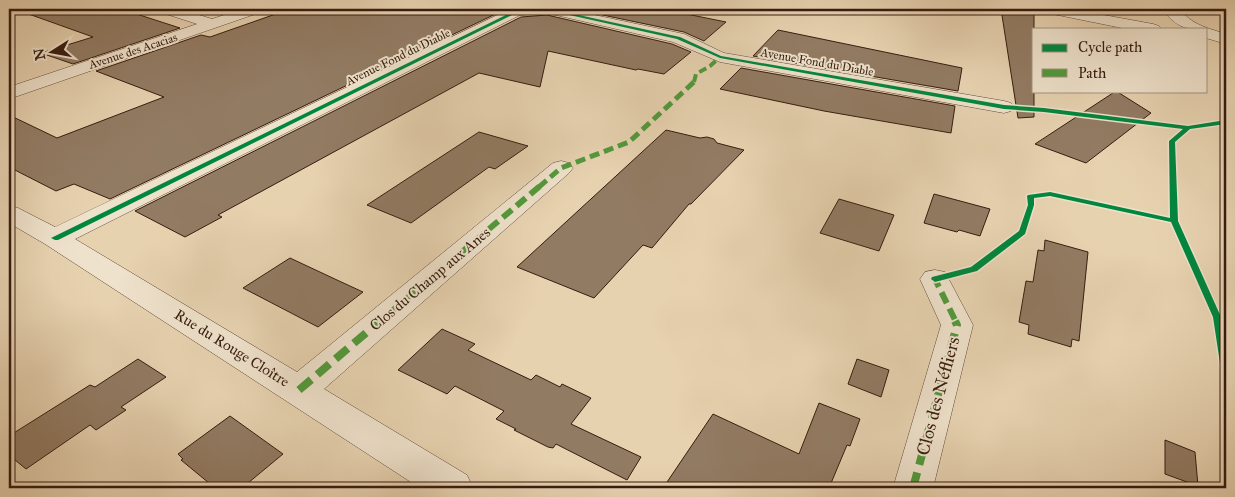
<svg xmlns="http://www.w3.org/2000/svg" width="1235" height="497" viewBox="0 0 1235 497" font-family="'IM FELL Great Primer',serif">
	<rect width="100%" height="100%" fill="#e7d2b0"/>
	<filter id="stains"><feTurbulence type="fractalNoise" baseFrequency=".004" numOctaves="4"/><feColorMatrix values="0 0 0 0 .2 0 0 0 0 .09 0 0 0 0 .02 0 0 0 .5 -.17"/></filter>
	<radialGradient id="worn" r=".72"><stop offset=".6" stop-color="#630" stop-opacity="0"/><stop offset="1" stop-color="#630" stop-opacity=".3"/></radialGradient>
	<g fill="#927b63" stroke="#361c10">
		<polygon points="24,9 121,9 180,28 73,64 41,53 93,37 23,12"/>
		<polygon points="290,9 506,9 110,199 74,184 56,191 9,167 9,115 57,138 164,97 96,71 201,35 210,37"/>
		<polygon points="574,9 662,9 726,22 704,41 684,32"/>
		<polygon points="1001,9 1034,9 1034,117 1018,118"/>
		<polygon points="547,15 672,44 691,52 664,74 638,69 636,70 548,51 540,87 479,73 218,215 222,217 185,237 135,211 521,17"/>
		<polygon points="778,30 962,68 958,91 753,56"/>
		<polygon points="741,68 955,106 951,133 824,111 720,89"/>
		<polygon points="1116,91 1151,113 1086,163 1035,144"/>
		<polygon points="666,130 700,138 707,137 714,139 717,143 744,150 691,204 689,204 652,248 643,245 594,298 517,267"/>
		<polygon points="479,132 528,146 495,169 489,167 411,223 367,205"/>
		<polygon points="934,194 990,209 980,236 959,230 957,232 924,223"/>
		<polygon points="839,199 894,215 879,251 820,233"/>
		<polygon points="1045,240 1088,252 1079,341 1072,339 1071,347 1028,334 1029,325 1019,322 1026,281 1033,282 1038,250 1044,251"/>
		<polygon points="290,258 337,280 363,292 318,327 243,288"/>
		<polygon points="442,329 475,344 468,350 531,380 536,375 560,387 562,384 591,398 571,424 641,457 627,480 556,444 553,448 548,447 514,430 516,429 496,419 504,411 455,386 447,394 398,370"/>
		<polygon points="138,359 166,377 121,407 126,410 96,430 90,425 26,469 9,455 9,436 90,385 95,387"/>
		<polygon points="857,359 889,370 881,397 848,384"/>
		<polygon points="819,403 860,419 850,446 847,445 829,488 663,488 713,414 799,454"/>
		<polygon points="230,416 283,454 242,488 215,488 181,460 183,459 178,454"/>
		<polygon points="1165,440 1195,452 1198,486 1165,474"/>
	</g>
	<g fill="none" stroke-linecap="round" stroke-linejoin="round">
		<defs>
			<g id="minor">
				<polygon points="158,9 180,9 212,19 242,9 263,9 261,12 9,99 9,87 197,24 160,12"/>
				<polygon points="510,9 566,9 684,34 724,53 1004,101 1011,103 1014,107 1011,111 1004,113 720,62 673,42 547,13 520,15 75,239 297,372 553,163 561,161 569,163 573,168 569,173 324,389 467,475 473,488 420,488 45,244 9,223 9,205 18,208 55,227"/>
				<polygon points="1041,9 1071,9 1153,24 1159,26 1161,29 1127,29 1048,13 1043,12"/>
				<path d="M 1173,9 L 1191,9 L 1185,15 C 1196,26 1211,29 1226,34 L 1226,44 L 1206,38 L 1206,29 C 1189,29 1178,29 1167,14 Z"/>
				<polygon points="935,270 945,272 973,325 933,488 893,488 941,325 920,279 925,272"/>
			</g>
		</defs>
		<use href="#minor" stroke="#624a38" stroke-width="1"/>
		<use href="#minor" fill="#efe2cc" fill-rule="evenodd"/>
		<polyline stroke="#519a3c" stroke-width="4" stroke-dasharray="8 4" stroke-linecap="butt" points="694,82 696,74 710,66 720,57"/>
		<polyline stroke="#519a3c" stroke-width="5" stroke-dasharray="10 5" stroke-linecap="butt" points="539,187 561,168 629,142 695,81"/>
		<g stroke="#519a3c" stroke-width="6" stroke-dasharray="12 6" stroke-linecap="butt">
			<polyline points="938,278 935,279 956,322"/>
			<polyline points="379,322 540,186"/>
		</g>
		<g stroke="#519a3c" stroke-width="8" stroke-dasharray="16 8" stroke-linecap="butt">
			<polyline points="299,390 380,321"/>
			<polyline points="913,488 957,325 955,321"/>
		</g>
		<defs>
			<polygon id="cycleway" points="532,9 551,9 680,37 721,56 1004,105 1044,108 1188,126 1226,120 1226,124 1190,129 1175,142 1178,221 1221,317 1226,345 1226,373 1223,372 1221,370 1213,317 1171,222 1050,196 1034,198 1034,205 1025,234 977,271 935,282 931,279 932,277 971,267 1019,231 1028,205 1027,196 1028,195 1050,192 1170,218 1169,141 1183,129 1044,112 1004,109 720,58 677,39 547,10 518,12 58,240 55,240 51,238 516,10"/>
		</defs>
		<use href="#cycleway" stroke="#efe2cc" stroke-width="3"/>
		<use href="#cycleway" fill="#00873e" fill-rule="evenodd"/>
	</g>
	<g text-anchor="middle" dominant-baseline="central" stroke-width="4" stroke-linejoin="round" paint-order="stroke">
		<g font-size="12" fill="#361c10" stroke="#efe2cc">
			<text transform="translate(133 51) rotate(-18)">Avenue des Acacias</text>
			<text transform="translate(398 57) rotate(-26)">Avenue Fond du Diable</text>
			<text transform="translate(817 62) rotate(10)">Avenue Fond du Diable</text>
		</g>
		<g font-size="15" fill="#361c10" stroke="#efe2cc">
			<text transform="translate(430 279) rotate(-40)">Clos du Champ aux Anes</text>
			<text transform="translate(232 348) rotate(32)">Rue du Rouge Cloître</text>
		</g>
		<g font-size="18" fill="#361c10" stroke="#efe2cc">
			<text transform="translate(938 396) rotate(-75)">Clos des Néfliers</text>
		</g>
	</g>
	<rect width="1235" height="497" fill="none" stroke="#e7d2b0" stroke-width="30"/>
	<rect x="10" y="10" width="1215" height="477" fill="none" stroke="#361c10" stroke-width="2.5"/>
	<rect x="15" y="15" width="1205" height="467" fill="none" stroke="#361c10"/>
	<rect x="1032" y="28" width="175" height="65" fill="#efe2cc" stroke="#a59381"/>
	<rect x="1042" y="44" width="25" height="8" fill="#00873e" stroke="#a59381"/>
	<text x="1078" y="52" font-size="15" fill="#361c10">Cycle path</text>
	<rect x="1042" y="69" width="25" height="8" fill="#519a3c" stroke="#a59381"/>
	<text x="1078" y="78" font-size="15" fill="#361c10">Path</text>
	<g transform="translate(52 52) rotate(259)" stroke="#efe2cc" stroke-width="4" paint-order="stroke">
	<path d="M0-4L9 19L0 12L-9 19Z" fill="#361c10"/>
	<text y="-8" font-size="14" font-weight="bold" text-anchor="middle" fill="#361c10">N</text>
	</g>
	<rect width="100%" height="100%" filter="url(#stains)"/>
	<rect width="100%" height="100%" fill="url(#worn)"/>
</svg>
